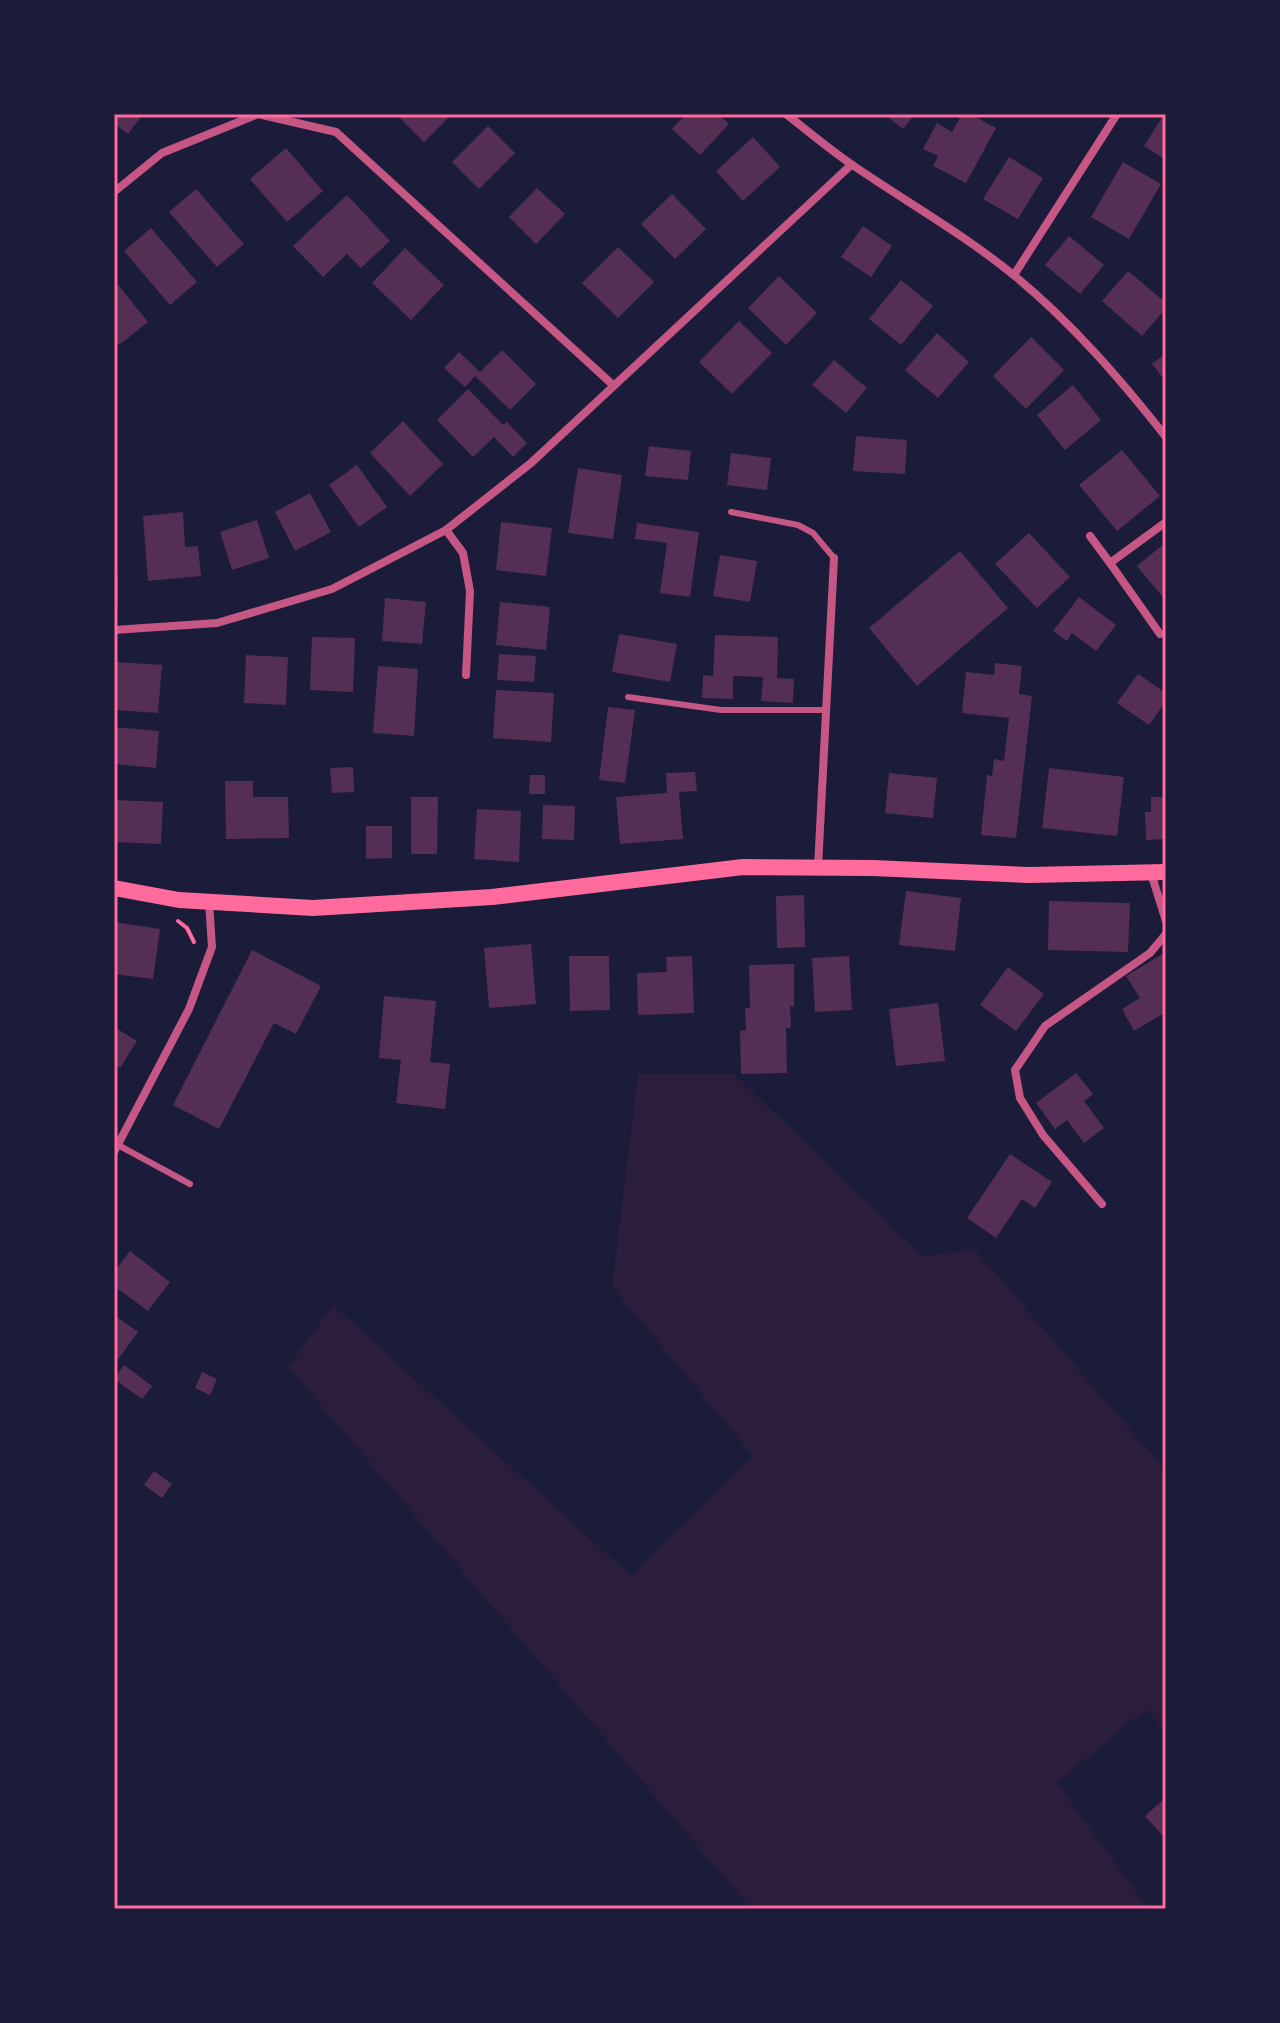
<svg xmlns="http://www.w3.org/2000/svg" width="1280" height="2023" viewBox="0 0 1280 2023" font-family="'Source Sans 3',sans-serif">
	<rect width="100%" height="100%" fill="#1b1b3a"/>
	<polygon fill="#2a1e3b" points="638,1074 734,1074 922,1256 975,1250 1166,1471 1166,1733 1146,1709 1057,1783 1146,1905 1141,1909 751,1909 288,1367 333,1305 631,1576 753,1456 612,1287"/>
	<g fill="#542f53">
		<polygon points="114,114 143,114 128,134 114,123"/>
		<polygon points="396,114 452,114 424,142"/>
		<polygon points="686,114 718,114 729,124 700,155 672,129"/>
		<polygon points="884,114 915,114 903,129"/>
		<polygon points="962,114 970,114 996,128 966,183 933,166 938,156 923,149 937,123 952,132"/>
		<polygon points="1164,114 1166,114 1166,160 1144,146"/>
		<polygon points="488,126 515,153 479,189 452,162"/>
		<polygon points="753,137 780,167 743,201 716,171"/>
		<polygon points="286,148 323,191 287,222 250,179"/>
		<polygon points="1009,157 1043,178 1018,219 983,199"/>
		<polygon points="1123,162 1161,184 1129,239 1091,217"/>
		<polygon points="537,188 565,214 536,244 509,217"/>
		<polygon points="196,189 244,244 217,267 169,212"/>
		<polygon points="672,194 706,229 675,259 641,224"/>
		<polygon points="347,195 390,241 361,268 347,254 323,277 293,246"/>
		<polygon points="863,226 892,246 871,277 841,257"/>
		<polygon points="151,228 197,282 170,305 124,251"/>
		<polygon points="1069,236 1104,265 1080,294 1045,265"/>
		<polygon points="618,247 654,282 618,318 582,283"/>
		<polygon points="405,248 444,285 411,320 372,283"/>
		<polygon points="1128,271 1166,303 1166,308 1142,336 1102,301"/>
		<polygon points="779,276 817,313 786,345 748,308"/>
		<polygon points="114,280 148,322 119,345 114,339"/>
		<polygon points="901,280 933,306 901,345 869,319"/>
		<polygon points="739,321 772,353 732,394 699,362"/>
		<polygon points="937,333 969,362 938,398 905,370"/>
		<polygon points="1031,337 1064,370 1026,409 993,376"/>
		<polygon points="502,350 536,384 510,410 475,376 465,387 444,368 459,352 480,372"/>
		<polygon points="1166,353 1166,382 1152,364"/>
		<polygon points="834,360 867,388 846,413 812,385"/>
		<polygon points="1073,385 1101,420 1065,450 1037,415"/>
		<polygon points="468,389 503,425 507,422 527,443 513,457 494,437 473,457 437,420"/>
		<polygon points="403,421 443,464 410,496 370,453"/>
		<polygon points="856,436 907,440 905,474 853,471"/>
		<polygon points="649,446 691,451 688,480 645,476"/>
		<polygon points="1122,450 1160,496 1117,531 1079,485"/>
		<polygon points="731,453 771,458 767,490 727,485"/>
		<polygon points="357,465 387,507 359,527 329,485"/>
		<polygon points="578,468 622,475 613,539 568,533"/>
		<polygon points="310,493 331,532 295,551 275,512"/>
		<polygon points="183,512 185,547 198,546 201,576 148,581 143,516"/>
		<polygon points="257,520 269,558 232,570 220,532"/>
		<polygon points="501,522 552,528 546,576 496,570"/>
		<polygon points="637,523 699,532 690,597 660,593 667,543 635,539"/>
		<polygon points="1029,533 1070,577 1037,608 995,564"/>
		<polygon points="1166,542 1166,601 1137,566"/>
		<polygon points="960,551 1008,608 917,686 869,628"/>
		<polygon points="720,555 757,561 750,602 713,596"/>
		<rect x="114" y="575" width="4" height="30"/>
		<polygon points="1079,597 1116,625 1096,651 1072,633 1067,641 1053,631"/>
		<polygon points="385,598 426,602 422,644 382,641"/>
		<polygon points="500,602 550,607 546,650 496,645"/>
		<polygon points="619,634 677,644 670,682 612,672"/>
		<polygon points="715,635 778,637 777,678 794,679 793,703 761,701 763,677 733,676 733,699 702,698 703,675 713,676"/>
		<polygon points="312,637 355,638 353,692 310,690"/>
		<polygon points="499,654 536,656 534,682 497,680"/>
		<polygon points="246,655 288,657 286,705 244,703"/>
		<polygon points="115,662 162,665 158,713 114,710"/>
		<polygon points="995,663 1022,666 1019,694 1032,696 1016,838 981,835 987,775 992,776 994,759 1004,761 1009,718 962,713 966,672 994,675"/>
		<polygon points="378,666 418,669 414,736 373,733"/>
		<polygon points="1138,674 1166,693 1166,701 1149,725 1117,703"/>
		<polygon points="496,690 554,693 551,742 493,738"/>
		<polygon points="608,707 635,710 625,783 599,780"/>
		<polygon points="114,727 159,731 156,768 114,764"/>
		<polygon points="353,767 354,792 332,793 330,768"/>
		<polygon points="1049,768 1124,777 1117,836 1042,828"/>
		<polygon points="695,772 697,791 679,792 683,839 620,844 616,797 667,793 666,773"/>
		<polygon points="889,773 937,778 933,818 885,813"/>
		<polygon points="530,775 545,775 545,794 529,794"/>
		<polygon points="225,781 253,781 253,797 288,797 289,838 226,839"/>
		<polygon points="411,797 438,797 437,854 411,854"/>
		<polygon points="1151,797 1166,797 1166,839 1146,840 1145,812 1151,812"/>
		<polygon points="114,800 163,802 161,844 114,842"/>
		<polygon points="543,805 575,806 574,840 542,839"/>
		<polygon points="477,809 521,811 519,862 474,859"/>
		<polygon points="366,826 392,826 392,858 366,859"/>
		<polygon points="906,891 961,898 955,951 899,945"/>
		<polygon points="804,895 805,947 777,948 776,896"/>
		<polygon points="1049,901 1130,903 1128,952 1048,950"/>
		<polygon points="114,922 160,929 153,979 114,974"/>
		<polygon points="531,944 536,1004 489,1008 484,948"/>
		<polygon points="252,950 321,986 296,1034 274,1023 219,1129 173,1105"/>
		<polygon points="1166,952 1166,1012 1134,1031 1122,1009 1140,998 1126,976"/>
		<polygon points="569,956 609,956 610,1010 570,1011"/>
		<polygon points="692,956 694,1013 638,1015 637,973 667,972 666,957"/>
		<polygon points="849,956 852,1010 815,1012 812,958"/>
		<polygon points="794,964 794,1007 790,1006 791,1028 786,1028 787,1073 741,1074 740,1031 746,1030 745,1008 750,1008 749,965"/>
		<polygon points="1008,967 1044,994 1016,1031 980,1005"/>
		<polygon points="384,996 436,1001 430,1062 450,1064 445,1109 396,1103 401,1060 379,1058"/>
		<polygon points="938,1003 945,1061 896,1066 889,1009"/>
		<polygon points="114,1027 137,1041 120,1068 114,1064"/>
		<polygon points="1076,1073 1093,1094 1084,1101 1104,1128 1084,1143 1067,1120 1055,1129 1036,1103"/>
		<polygon points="1010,1154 1052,1182 1035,1208 1022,1199 996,1238 967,1218"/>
		<polygon points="130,1251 170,1282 148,1311 114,1286 114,1272"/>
		<polygon points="114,1315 138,1332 116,1362 114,1360"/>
		<polygon points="124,1365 152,1386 142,1399 114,1379"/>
		<polygon points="202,1372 217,1379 210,1395 195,1388"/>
		<polygon points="154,1471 172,1484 162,1498 144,1485"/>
		<polygon points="1166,1797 1166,1839 1145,1816"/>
	</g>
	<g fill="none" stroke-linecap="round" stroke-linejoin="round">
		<polyline stroke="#ff6b9d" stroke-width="4" points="178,921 187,928 194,942"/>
		<g stroke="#c65784" stroke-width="6">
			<polyline points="731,512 798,525 813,533 834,558"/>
			<polyline points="628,697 721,710 827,710"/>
			<polyline points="118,1145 190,1184"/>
		</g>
		<g stroke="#c65784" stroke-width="8">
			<path d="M 786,114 C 808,131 830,150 854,166 C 908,203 965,235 1016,277 C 1072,323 1121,380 1166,437"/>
			<polyline points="114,192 162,153 258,114 336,132 613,385"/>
			<polyline points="1014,275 1117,114"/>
			<polyline points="446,530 463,553 470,591 466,675"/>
			<polyline points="1090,536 1110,563"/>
			<polyline points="114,630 217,623 332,589 446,530 531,463 851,165"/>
			<polyline points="1160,634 1110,563 1166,522"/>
			<polyline points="818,867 834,558"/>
			<polyline points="1151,873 1166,921"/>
			<polyline points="114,1152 189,1009 212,947 209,902"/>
			<polyline points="1102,1204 1043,1135 1020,1098 1015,1070 1045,1026 1150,953 1166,934"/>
		</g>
		<polyline stroke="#ff6b9d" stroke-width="16" points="114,888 179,900 313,908 492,897 743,867 873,868 1029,875 1166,872"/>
	</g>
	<rect width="1280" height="2023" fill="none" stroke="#1b1b3a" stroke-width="232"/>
	<rect x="116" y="116" width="1048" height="1791" fill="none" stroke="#ff6b9d" stroke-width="3"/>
</svg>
